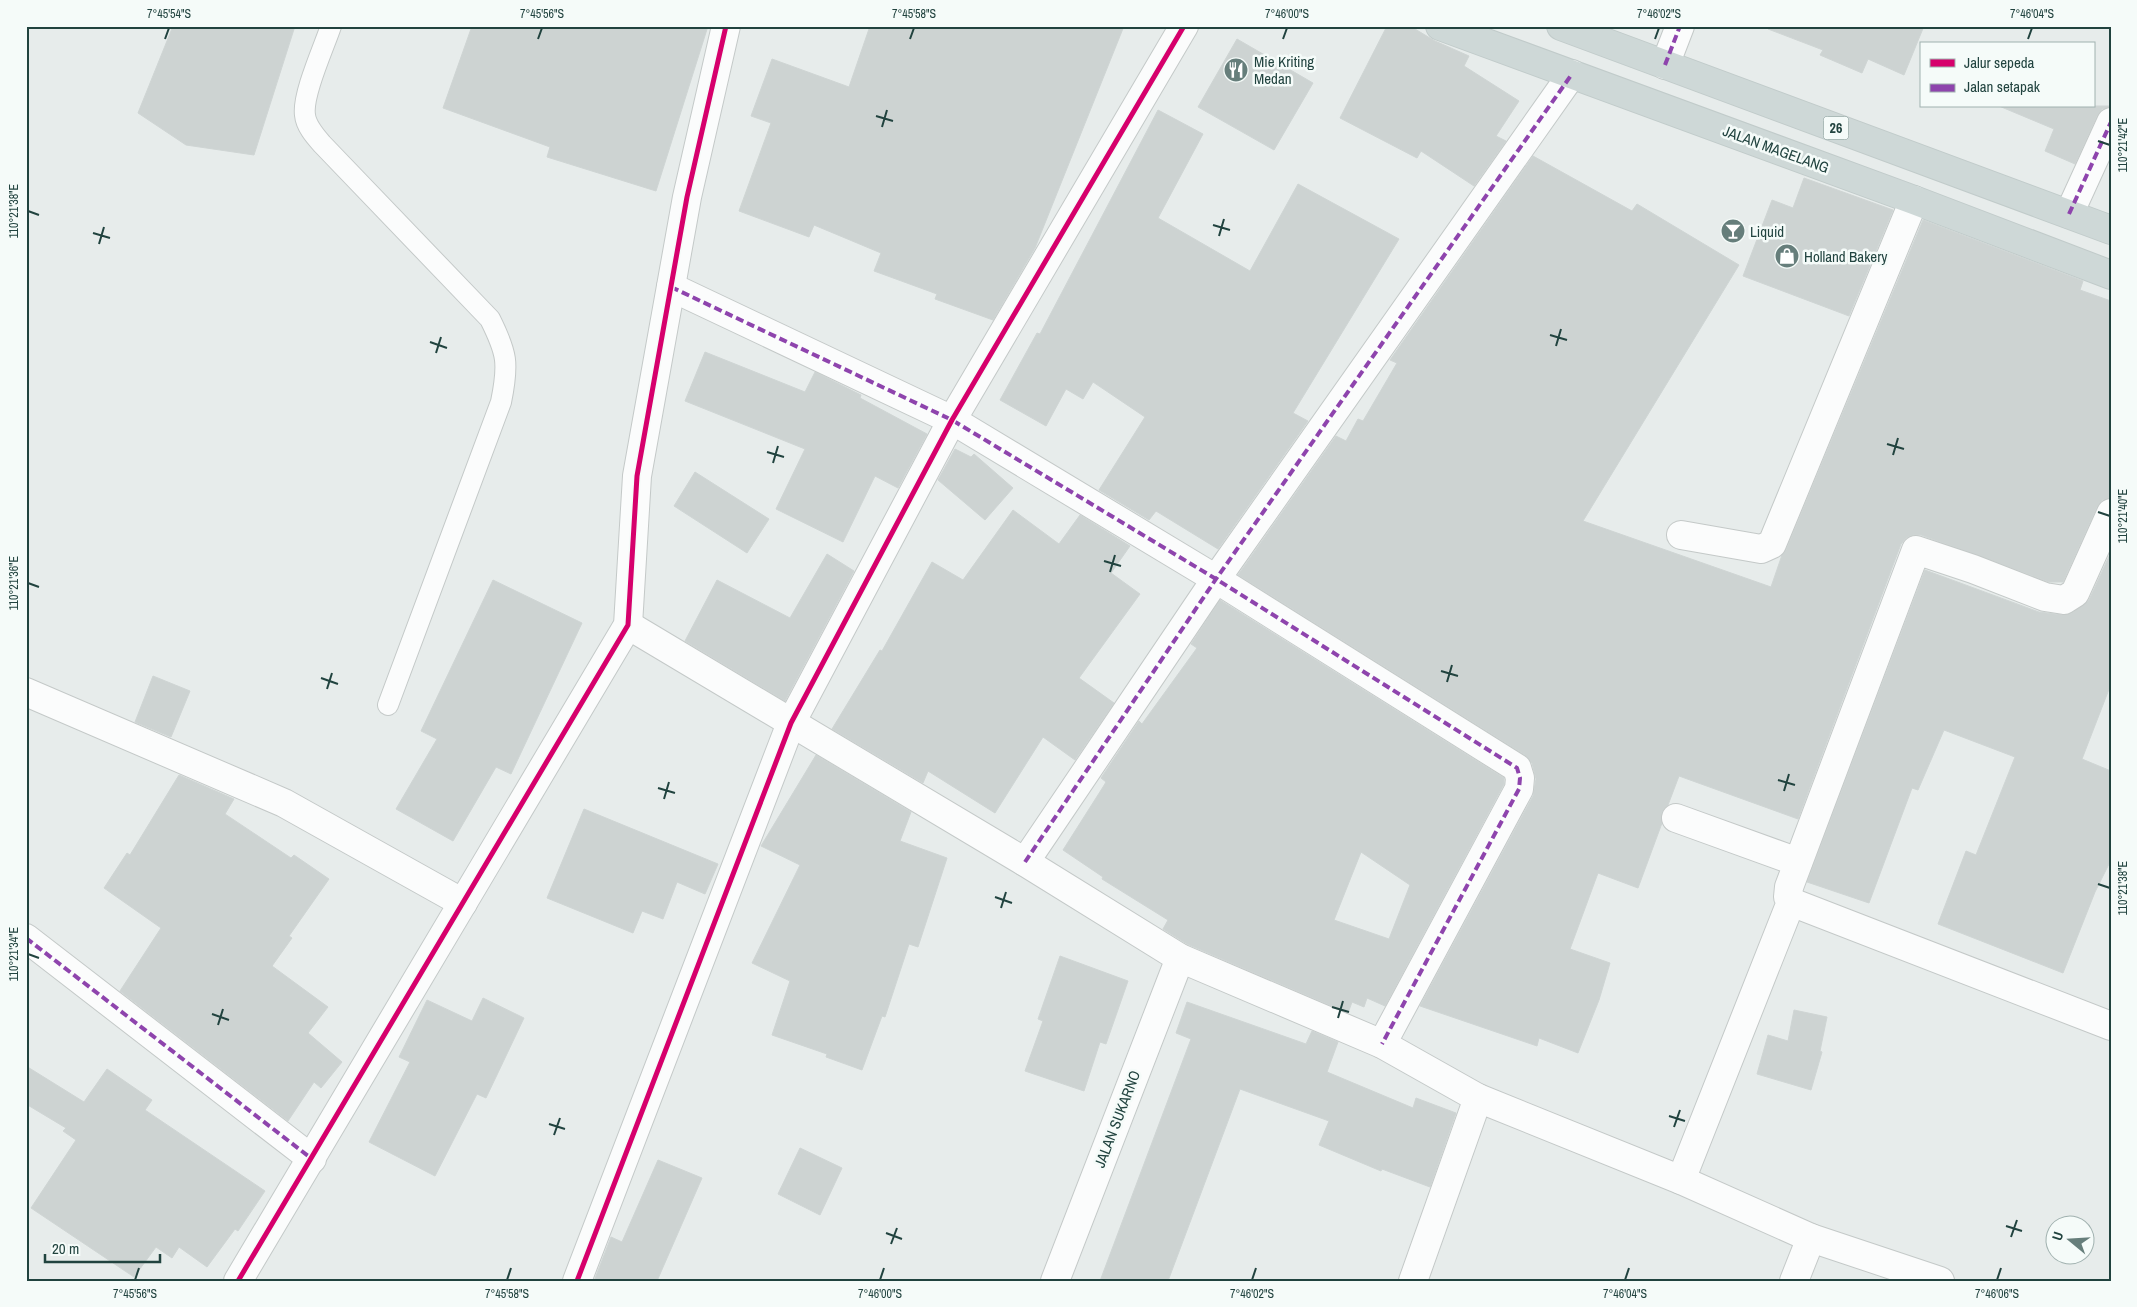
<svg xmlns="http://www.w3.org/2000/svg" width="2137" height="1307" viewBox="0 0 2137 1307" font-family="'Archivo Narrow',sans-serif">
	<rect width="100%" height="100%" fill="#e7eceb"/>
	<g fill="#cdd3d2" stroke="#cfd5d4" fill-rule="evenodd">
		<polygon points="173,26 295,26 254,155 186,145 138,113"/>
		<polygon points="472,26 708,26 656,191 547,157 550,147 443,108"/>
		<polygon points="870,26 1124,26 1035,248 993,320 935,299 937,294 874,271 881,253 814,225 809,237 739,211 771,123 751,116 772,59 849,87"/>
		<polygon points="1387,26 1410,26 1435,41 1469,56 1464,66 1519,101 1496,136 1506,141 1474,186 1421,151 1417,158 1340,118"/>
		<polygon points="1768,26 1924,26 1904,75 1868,59 1862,73 1820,55 1823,50 1768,29"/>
		<polygon points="1237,39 1313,83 1274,150 1198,107"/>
		<polygon points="1999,106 2111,106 2111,107 2102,109 2097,116 2075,164 2045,151 2054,129"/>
		<polygon points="1158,110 1203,134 1158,218 1250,271 1298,184 1399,239 1293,413 1308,421 1218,549 1156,511 1149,520 1099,490 1145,417 1093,382 1083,399 1066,389 1046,426 1000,400 1037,333 1040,334"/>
		<polygon points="1533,156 1632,211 1637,204 1739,265 1583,521 1771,587 1782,555 1786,550 1923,220 2083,281 2080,290 2111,301 2111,498 2102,500 2097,507 2063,582 2049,582 1921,535 1913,535 1906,538 1901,544 1798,819 1679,776 1668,805 1662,812 1662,823 1638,888 1598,873 1570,949 1610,963 1599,1000 1578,1053 1539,1038 1537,1046 1420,1006 1533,796 1536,779 1532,763 1525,755 1238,575 1336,436 1346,441 1358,419 1363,421 1397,363 1390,360"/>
		<polygon points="1804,178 1893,210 1849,316 1743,276 1772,200 1793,208"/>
		<polygon points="705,352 805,392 815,372 861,395 860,398 927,434 898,488 875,476 843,542 776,509 805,449 685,401"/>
		<polygon points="955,449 971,457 974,454 1013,488 985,520 938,480"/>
		<polygon points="695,472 769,519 747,553 674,506"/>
		<polygon points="1013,510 1059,544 1080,515 1130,546 1111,573 1140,594 1079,678 1114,703 1075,760 1043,737 995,813 928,771 923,783 832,729 880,650 882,651 932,562 963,580"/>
		<polygon points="2111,552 2111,684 2082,759 2111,771 2111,860 2095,892 2063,973 1938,924 1966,851 1976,855 2015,757 1944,730 1918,790 1912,788 1869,903 1807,882 1925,570 2039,612 2062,615 2072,613 2089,600"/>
		<polygon points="827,554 854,571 785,701 685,641 717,580 790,618"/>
		<polygon points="493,580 582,623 511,774 496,767 453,841 396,809 437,739 421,731"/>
		<path d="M 1220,600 L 1504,778 L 1504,784 L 1385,1006 L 1367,998 L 1364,1007 L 1352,1002 L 1348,1013 L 1187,944 L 1163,929 L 1168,920 L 1102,879 L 1103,877 L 1063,850 L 1103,787 L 1106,782 L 1101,778 L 1139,721 L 1142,724 L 1197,648 L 1191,644 ZM 1361,852 L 1410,885 L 1389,939 L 1334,920 Z"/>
		<polygon points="153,676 190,691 171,737 135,722"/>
		<polygon points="816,755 911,812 900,841 947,858 918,947 909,944 885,1017 882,1016 862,1070 826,1057 827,1054 772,1035 790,981 752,963 800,865 761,846"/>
		<polygon points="179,775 234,799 225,814 291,858 294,855 329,879 289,936 292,938 272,966 328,1007 308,1033 342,1062 321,1088 314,1082 288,1121 120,991 161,928 104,888 127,853 130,855"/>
		<polygon points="584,809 718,864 705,894 677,882 663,919 642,911 633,933 547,898"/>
		<polygon points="1060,956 1128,981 1106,1044 1100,1042 1084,1091 1025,1071 1043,1021 1038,1019"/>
		<polygon points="483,998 524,1018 486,1098 477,1094 435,1176 369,1142 410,1062 399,1057 427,1000 472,1021"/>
		<polygon points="1187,1002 1306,1044 1312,1031 1338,1042 1327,1072 1413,1108 1416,1098 1456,1113 1430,1187 1382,1169 1381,1171 1319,1145 1329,1121 1240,1089 1168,1281 1100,1281 1191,1039 1176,1033"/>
		<polygon points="1794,1010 1827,1017 1820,1051 1822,1052 1811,1090 1757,1074 1768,1035 1788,1041"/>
		<polygon points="26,1066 84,1102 107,1069 152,1100 145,1110 265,1191 238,1231 235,1229 207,1267 179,1247 172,1258 156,1247 134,1277 31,1208 76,1140 63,1131 66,1128 26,1104"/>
		<polygon points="800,1148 842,1168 820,1215 778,1194"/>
		<polygon points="658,1160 702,1178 657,1281 594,1281 611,1237 622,1242"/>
	</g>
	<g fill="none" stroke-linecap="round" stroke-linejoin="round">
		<defs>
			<path id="lane" d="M 331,26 C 324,47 302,95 305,115 C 306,126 315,136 322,144 L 490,319 C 507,353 509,363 501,402 L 388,705"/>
			<g id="street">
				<polyline points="1665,65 1680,26"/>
				<polyline points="2069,214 2111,122"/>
				<polyline points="671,287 952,420 1216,579 1517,768 1520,778 1519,789 1382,1044"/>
				<polyline points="1681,535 1761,549 1772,544 1914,200"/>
				<polyline points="628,625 1025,862 1180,958 1382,1044 1478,1098 1681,1180 1811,1238"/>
				<polyline points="26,692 284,803 463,903"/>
				<polyline points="1676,818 1798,862"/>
				<polyline points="1025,862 1216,579 1572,74"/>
				<polyline points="1791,902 2111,1026"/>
				<polyline points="26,938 312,1159"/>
				<polyline points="1681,1180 1791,902 1788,897 1789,887 1916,550 1973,569 2045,597 2064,600 2075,593 2111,513"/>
				<polyline points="238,1281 628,625 637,476 687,197 726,26"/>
				<polyline points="577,1281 791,723 952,420 1184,26"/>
				<polyline points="1055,1281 1180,958"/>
				<polyline points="1413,1281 1478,1098"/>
				<polyline points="1794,1281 1811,1238 1940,1281"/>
			</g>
			<g id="primary">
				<polyline points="1440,26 1914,200 2111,275"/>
				<polyline points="1561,26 2111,230"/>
			</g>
		</defs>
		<use href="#lane" stroke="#c4c9c8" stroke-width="22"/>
		<use href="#street" stroke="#c4c9c8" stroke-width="30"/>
		<use href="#primary" stroke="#c1cbca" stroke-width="30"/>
		<use href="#lane" stroke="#fbfcfc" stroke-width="20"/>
		<use href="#street" stroke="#fbfcfc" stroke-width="28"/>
		<use href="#primary" stroke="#ced8d7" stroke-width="28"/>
		<g stroke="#8e44ad" stroke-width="4" stroke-dasharray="8 4" stroke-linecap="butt">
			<polyline points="1665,65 1680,26"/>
			<polyline points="2069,214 2111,122"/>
			<polyline points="671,287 952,420 1216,579 1517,768 1520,778 1519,789 1382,1044"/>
			<polyline points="1025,862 1216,579 1572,74"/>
			<polyline points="26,938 312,1159"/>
		</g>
		<defs>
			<g id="cycleway">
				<polyline points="238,1281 628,625 637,476 687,197 726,26"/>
				<polyline points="577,1281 791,723 952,420 1184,26"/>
			</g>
		</defs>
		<use href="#cycleway" stroke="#f5fbf9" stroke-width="8"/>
		<use href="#cycleway" stroke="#d6006c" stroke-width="5"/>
	</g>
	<path fill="none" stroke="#21433f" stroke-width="2" d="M 165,39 L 169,28M 538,39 L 542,28M 910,39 L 914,28M 1283,39 L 1287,28M 1655,39 L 1659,28M 2028,39 L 2032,28M 876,116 L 893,121M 882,127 L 887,110M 2098,141 L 2110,145M 28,211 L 39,215M 1213,225 L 1230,230M 93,233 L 110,238M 1219,236 L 1224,219M 99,244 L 104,227M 1550,335 L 1567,340M 430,342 L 447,348M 1556,346 L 1561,329M 436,353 L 441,337M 1887,444 L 1904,449M 767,452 L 784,457M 1893,455 L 1898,438M 773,463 L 778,446M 2098,512 L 2110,516M 1104,561 L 1121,566M 1110,572 L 1115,555M 28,583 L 39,587M 1441,671 L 1458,676M 321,678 L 338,684M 1447,682 L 1452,665M 327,689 L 332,673M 1778,780 L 1795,785M 658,788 L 675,793M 1784,791 L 1789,774M 664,799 L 669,782M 2098,884 L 2110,888M 995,897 L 1012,903M 1001,908 L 1006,892M 28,954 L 39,958M 1332,1007 L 1349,1012M 212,1014 L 229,1020M 1338,1018 L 1343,1001M 218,1025 L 223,1009M 1669,1116 L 1685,1121M 549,1124 L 565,1129M 1674,1127 L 1680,1110M 554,1135 L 560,1118M 2006,1226 L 2022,1231M 886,1233 L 902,1239M 2011,1237 L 2017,1220M 891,1244 L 897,1228M 135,1280 L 139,1268M 507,1280 L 511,1268M 880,1280 L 884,1268M 1252,1280 L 1256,1268M 1625,1280 L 1629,1268M 1997,1280 L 2001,1268"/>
	<defs>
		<symbol id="restaurant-disc" viewBox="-11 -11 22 22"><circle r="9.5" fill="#667e7b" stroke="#f5fbf9"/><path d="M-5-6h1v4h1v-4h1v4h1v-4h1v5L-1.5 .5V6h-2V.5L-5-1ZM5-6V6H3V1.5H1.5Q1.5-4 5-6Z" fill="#fff"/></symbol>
		<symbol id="bar-disc" viewBox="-11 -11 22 22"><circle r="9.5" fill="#667e7b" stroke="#f5fbf9"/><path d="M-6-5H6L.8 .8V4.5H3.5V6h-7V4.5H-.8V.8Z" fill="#fff"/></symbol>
		<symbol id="shop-disc" viewBox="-11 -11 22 22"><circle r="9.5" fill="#667e7b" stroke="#f5fbf9"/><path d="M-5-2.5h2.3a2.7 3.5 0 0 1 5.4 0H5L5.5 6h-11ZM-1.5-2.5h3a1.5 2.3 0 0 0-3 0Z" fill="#fff"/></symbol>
	</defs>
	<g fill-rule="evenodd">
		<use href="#restaurant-disc" x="1222" y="56" width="28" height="28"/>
		<use href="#bar-disc" x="1719" y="217" width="28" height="28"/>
		<use href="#shop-disc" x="1773" y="242" width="28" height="28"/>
	</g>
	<g text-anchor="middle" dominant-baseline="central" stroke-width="5" stroke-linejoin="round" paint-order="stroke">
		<rect fill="#f5fbf9" stroke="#617a77" stroke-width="1" x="1823.5" y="116.5" width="25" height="23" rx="4"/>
		<g font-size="14" font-weight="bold" fill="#21433f">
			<text x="1836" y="128">26</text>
		</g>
		<g font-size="15" fill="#21433f" stroke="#f5fbf9" text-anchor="start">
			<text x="1254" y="61">Mie Kriting<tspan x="1254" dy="17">Medan</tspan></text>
			<text x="1750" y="231">Liquid</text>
			<text x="1804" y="256">Holland Bakery</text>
		</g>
		<g font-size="15" fill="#21433f" stroke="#f5fbf9">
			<text transform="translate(1776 149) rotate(20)">JALAN MAGELANG</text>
			<text transform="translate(1117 1119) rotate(-69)">JALAN SUKARNO</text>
		</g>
	</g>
	<rect width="2137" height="1307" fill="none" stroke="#f5fbf9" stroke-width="55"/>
	<rect x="1920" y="42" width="175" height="65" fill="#f5fbf9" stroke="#a0b1af"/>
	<rect x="1930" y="59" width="25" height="8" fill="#d6006c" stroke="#a0b1af"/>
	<text x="1964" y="68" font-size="15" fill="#21433f">Jalur sepeda</text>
	<rect x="1930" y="84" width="25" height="8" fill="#8e44ad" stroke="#a0b1af"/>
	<text x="1964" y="92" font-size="15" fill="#21433f">Jalan setapak</text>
	<g transform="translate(2070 1240) rotate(288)"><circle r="24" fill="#f5fbf9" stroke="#a0b1af"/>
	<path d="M0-4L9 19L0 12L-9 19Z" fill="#667e7b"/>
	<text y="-8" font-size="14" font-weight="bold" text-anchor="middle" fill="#21433f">U</text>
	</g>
	<path d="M45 1254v8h115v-8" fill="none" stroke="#21433f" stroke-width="2.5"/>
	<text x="52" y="1254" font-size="15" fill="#21433f" stroke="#f5fbf9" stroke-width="4" paint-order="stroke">20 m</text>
	<rect x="28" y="28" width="2082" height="1252" fill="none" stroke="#21433f" stroke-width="2"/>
	<g font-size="12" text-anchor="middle" fill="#21433f">
		<text x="169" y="18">7°45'54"S</text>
		<text x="542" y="18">7°45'56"S</text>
		<text x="914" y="18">7°45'58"S</text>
		<text x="1287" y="18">7°46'00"S</text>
		<text x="1659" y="18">7°46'02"S</text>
		<text x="2032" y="18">7°46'04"S</text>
		<text transform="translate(2123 145) rotate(-90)" y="4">110°21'42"E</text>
		<text transform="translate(14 211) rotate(-90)" y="4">110°21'38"E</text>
		<text transform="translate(2123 516) rotate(-90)" y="4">110°21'40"E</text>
		<text transform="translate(14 583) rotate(-90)" y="4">110°21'36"E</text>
		<text transform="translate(2123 888) rotate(-90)" y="4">110°21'38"E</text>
		<text transform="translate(14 954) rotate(-90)" y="4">110°21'34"E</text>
		<text x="135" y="1298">7°45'56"S</text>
		<text x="507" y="1298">7°45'58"S</text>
		<text x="880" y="1298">7°46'00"S</text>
		<text x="1252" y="1298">7°46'02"S</text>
		<text x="1625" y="1298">7°46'04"S</text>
		<text x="1997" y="1298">7°46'06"S</text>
	</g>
</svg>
